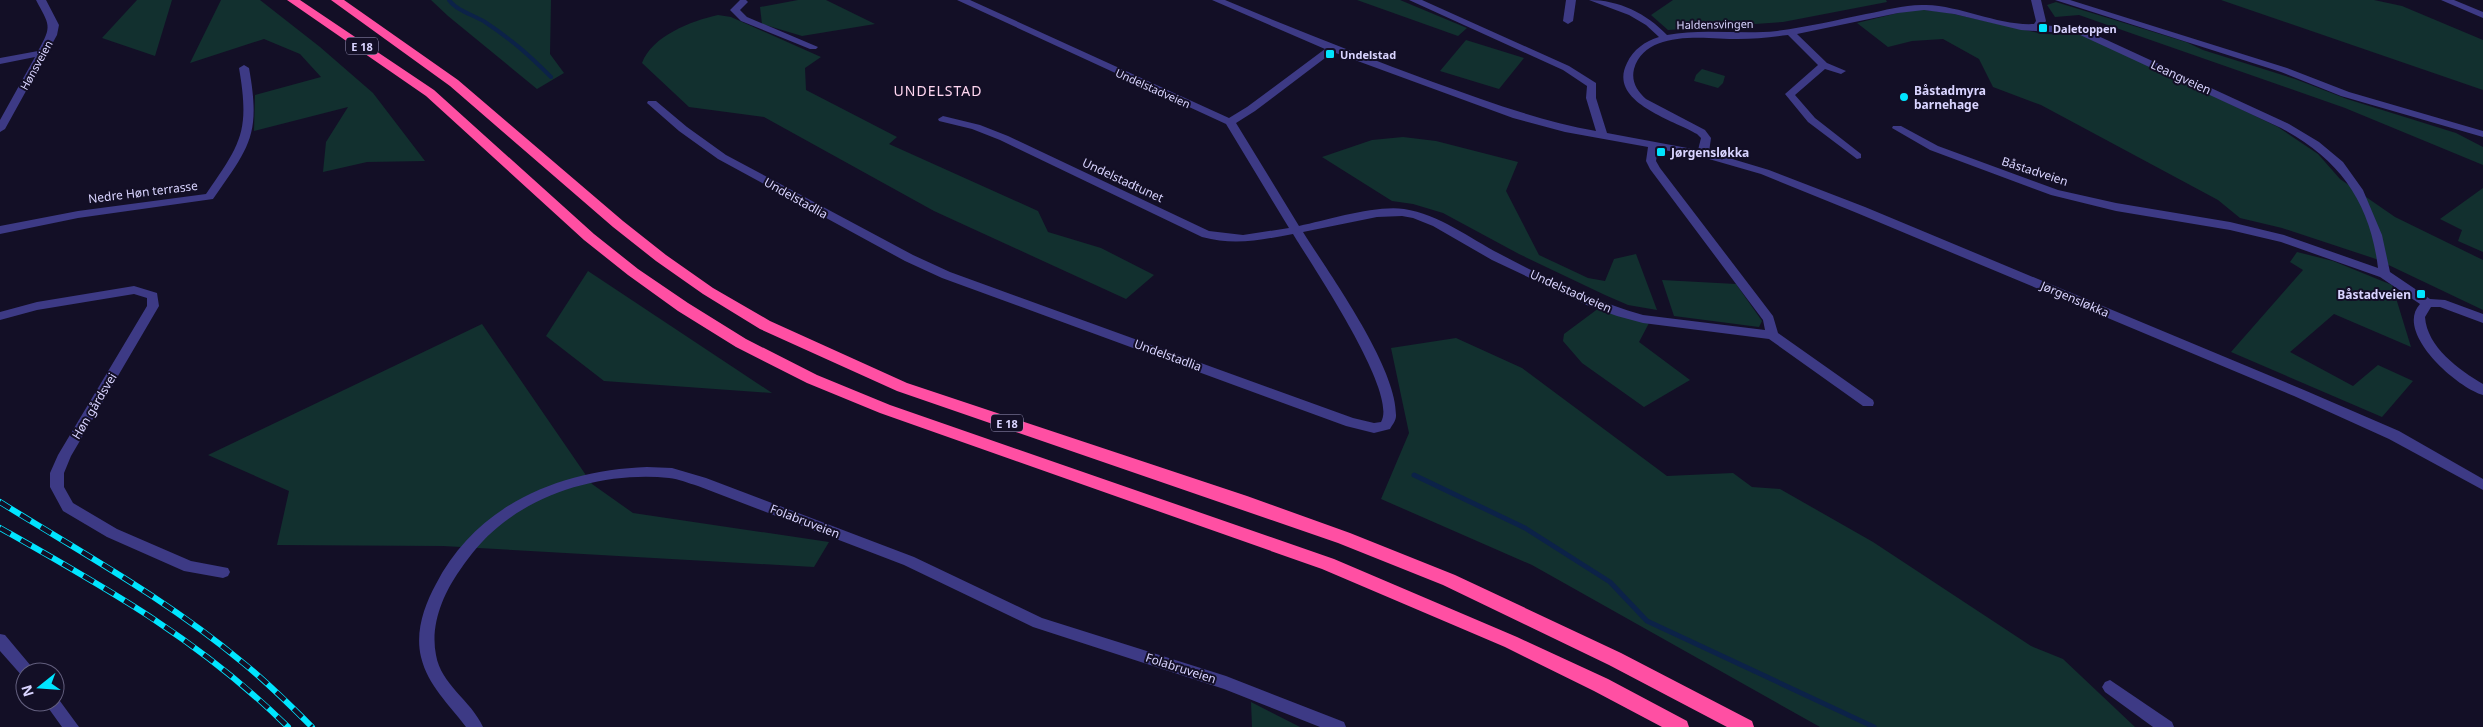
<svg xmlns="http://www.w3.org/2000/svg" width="2483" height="727" viewBox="0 0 2483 727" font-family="'Noto Sans',sans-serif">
	<rect width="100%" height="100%" fill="#130f26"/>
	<g fill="#12302f">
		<polygon points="137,0 172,0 155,56 102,38"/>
		<polygon points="221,0 260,0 320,47 373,93 425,161 367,162 323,172 326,142 348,107 254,131 255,95 321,77 300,54 264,39 190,63"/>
		<polygon points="431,0 551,0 550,54 564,73 537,89 448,16"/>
		<polygon points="798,0 826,0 875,24 802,36 762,24 760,7"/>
		<polygon points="1357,0 1400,0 1467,28 1458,36"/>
		<polygon points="1673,0 1886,0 1887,2 1783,22 1668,30 1651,15"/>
		<polygon points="2221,0 2374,0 2402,6 2483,40 2483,90"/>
		<polygon points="2056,2 2186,42 2203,50 2295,79 2347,99 2456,133 2483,147 2483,165 2345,108 2079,15 2055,17 2047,5"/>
		<polygon points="1914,9 1945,12 2043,34 2087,35 2278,127 2318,154 2340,179 2395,217 2483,260 2483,310 2376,259 2282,228 2240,218 2218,200 2041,105 1993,87 1979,59 1943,39 1912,41 1888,47 1857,23"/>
		<path d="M 718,15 L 731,17 L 821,57 L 805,68 L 806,90 L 897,137 L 889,144 L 1038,211 L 1048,232 L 1101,248 L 1154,275 L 1126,299 L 934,211 L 764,117 L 689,107 L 642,63 C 652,36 691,21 718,15 Z"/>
		<polygon points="1466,40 1524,58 1499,89 1440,71"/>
		<polygon points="1702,69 1725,76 1723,83 1718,88 1694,81 1696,75"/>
		<polygon points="1403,137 1436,141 1518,162 1506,191 1539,255 1588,278 1605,281 1614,259 1636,254 1657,310 1628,305 1605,295 1519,254 1443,213 1413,204 1392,201 1322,157 1372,140"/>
		<polygon points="2483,188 2483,252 2458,241 2462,230 2440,219"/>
		<polygon points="2297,252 2333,261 2392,285 2411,347 2334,314 2290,352 2353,386 2378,365 2413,381 2382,417 2231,352 2303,270 2290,262"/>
		<polygon points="588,271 772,393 604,381 546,336"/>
		<polygon points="1662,280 1736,284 1762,321 1759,327 1674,316"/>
		<polygon points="1599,308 1649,323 1639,342 1690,380 1644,407 1582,363 1563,341 1564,334"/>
		<polygon points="482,324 592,484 633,513 829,542 814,567 443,546 277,545 289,491 208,455"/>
		<polygon points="1456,338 1522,368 1667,476 1733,473 1752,487 1780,489 1873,542 2031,646 2063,659 2135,727 1820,727 1532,565 1381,499 1409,433 1391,348"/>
		<polygon points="1251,702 1300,727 1252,727"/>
	</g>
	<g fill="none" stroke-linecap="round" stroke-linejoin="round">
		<path stroke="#0c2248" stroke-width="4" d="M 449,0 C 457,11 474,15 485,22 C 512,40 528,54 551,77"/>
		<polyline stroke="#0c2248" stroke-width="5" points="1414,475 1525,528 1610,582 1647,621 1874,727"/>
		<g fill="#3d3a85" fill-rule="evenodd">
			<path d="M 36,0 L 46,0 L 59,25 L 57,35 L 5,129 L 0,132 L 0,120 L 35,57 L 0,64 L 0,58 L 38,51 C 53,25 49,25 36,0 Z"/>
			<polygon points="740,0 746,0 748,2 740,10 747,17 818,47 816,49 810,49 741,21 730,10"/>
			<path d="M 957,0 L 970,0 L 1229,118 L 1247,107 L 1325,49 L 1212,0 L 1225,0 C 1294,29 1363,56 1433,82 C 1487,101 1539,121 1596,131 L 1586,98 L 1587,86 L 1563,70 L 1409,0 L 1422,0 L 1569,66 L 1596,83 L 1596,98 L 1607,133 L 1698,150 L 1701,138 L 1697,134 C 1674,120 1607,102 1627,63 C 1633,50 1645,41 1659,37 L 1646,25 L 1629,15 L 1589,0 C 1619,0 1646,13 1667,35 C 1703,28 1740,35 1777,31 C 1807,27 1837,20 1866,14 C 1886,10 1906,4 1926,5 C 1962,6 1999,26 2034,24 L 2036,21 L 2031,0 L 2041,0 L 2046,21 L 2043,25 L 2083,29 L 2289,124 L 2319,142 L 2343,162 L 2363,190 L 2382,235 L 2390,272 L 2430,299 L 2445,300 L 2483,314 L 2483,323 L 2440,307 L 2431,307 L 2425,317 C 2427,347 2459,370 2483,384 L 2483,395 C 2456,387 2394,332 2420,304 L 2380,277 L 2281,242 L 2230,230 L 2116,211 L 2051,195 L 1930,150 L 1892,128 L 1893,126 L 1901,126 L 1938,146 L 2058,190 L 2116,203 L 2230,222 L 2284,235 L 2378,268 C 2370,201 2339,159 2281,128 L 2078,34 L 2021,30 L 1954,14 L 1924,10 L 1898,13 L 1797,34 L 1827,63 L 1846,71 L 1841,74 L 1825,69 L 1795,95 L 1815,118 L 1861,154 L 1861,158 L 1857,159 L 1808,122 L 1785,94 L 1818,65 L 1788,35 C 1771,37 1754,39 1738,39 C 1707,39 1646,28 1634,69 C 1631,81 1637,91 1646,99 L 1705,130 L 1711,138 L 1709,152 L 1769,170 L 1865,207 L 2304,390 L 2399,431 L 2483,479 L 2483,490 L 2389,439 L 2294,396 L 1857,213 L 1761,174 L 1702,157 L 1658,149 L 1656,161 L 1660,168 L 1773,316 L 1778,333 L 1873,400 L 1874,403 L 1873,406 L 1863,406 L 1769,339 L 1643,323 L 1617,316 L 1589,306 L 1492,260 L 1433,226 L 1413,218 L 1402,216 L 1377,217 L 1303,232 C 1330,275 1397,367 1396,416 C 1396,421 1392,425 1390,429 L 1374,433 L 1346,426 L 942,278 L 905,261 L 718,159 L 679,131 L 647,103 L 648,101 L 656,101 L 687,127 L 726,155 L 913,255 L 950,272 L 1353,418 L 1374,423 L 1381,422 C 1399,393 1311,264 1293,234 C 1260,240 1235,246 1202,237 L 1000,140 L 972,129 L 939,121 L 938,119 L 943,116 L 980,125 L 1008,136 L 1209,231 L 1243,235 L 1289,228 L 1226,124 ZM 1333,52 L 1513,118 L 1565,132 L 1648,147 L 1646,161 L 1650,169 L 1763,320 L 1765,330 L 1643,315 C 1594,301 1545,278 1500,254 C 1469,238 1439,214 1404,209 C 1375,205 1328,220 1299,226 L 1236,123 L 1255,111 Z"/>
			<polygon points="1566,0 1576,0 1573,21 1568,24 1563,21"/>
			<polygon points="2055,0 2070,0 2287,68 2349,92 2483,131 2483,137 2341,96 2281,72"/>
			<polygon points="2441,0 2454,0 2483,12 2483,18"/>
			<path d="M 244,65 L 249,68 C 261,135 250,146 213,199 L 78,218 L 0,234 L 0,226 L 78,211 L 206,194 C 241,143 250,132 239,68 Z"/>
			<polygon points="134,286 157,293 159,306 71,456 64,473 64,487 73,503 117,529 191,561 228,568 230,572 228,576 223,578 184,571 107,537 63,511 50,487 50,473 58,455 147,306 147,298 134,294 37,310 0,320 0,312 37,302"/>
			<path d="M 647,467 L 672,468 L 706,478 L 914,557 L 1042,618 L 1226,676 L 1344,722 L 1346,727 L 1320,727 L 1224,689 L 1033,627 L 904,565 L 698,486 C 688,483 679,479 669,478 C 611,472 543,489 498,527 C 483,539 471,554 460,570 C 443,594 430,625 436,655 C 441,685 471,700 483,727 L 466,727 C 449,704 428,686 421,657 C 415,632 424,606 436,584 C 477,504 561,470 647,467 Z"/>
			<polygon points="0,634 5,635 36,672 25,672 25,678 23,677 0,651"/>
			<polygon points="2110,680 2172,722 2174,727 2153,727 2105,692 2102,687 2105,682"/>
			<polygon points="55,696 57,697 79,727 62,727 44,702 55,702"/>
		</g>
		<g fill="#ff4fa3" fill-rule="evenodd">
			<polygon points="287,0 300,0 434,90 594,234 638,269 688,303 746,339 817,375 890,405 1334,559 1517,637 1608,679 1687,721 1689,727 1662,727 1594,691 1505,647 1322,569 880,413 807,383 736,347 678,311 628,275 584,240 426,96"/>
			<polygon points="331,0 344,0 458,80 623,221 666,255 713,288 770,321 907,383 1247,496 1350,533 1455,575 1621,653 1752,721 1754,727 1727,727 1609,665 1443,585 1338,543 897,391 760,329 703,294 656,261 613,227 450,86"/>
		</g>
		<defs>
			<g id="rail">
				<path d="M 0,502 C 82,553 168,600 242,662 C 267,682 289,704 312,727"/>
				<path d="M 0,528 C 106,588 200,640 288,727"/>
			</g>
		</defs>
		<use href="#rail" stroke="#00e5ff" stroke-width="6"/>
		<use href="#rail" stroke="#130f26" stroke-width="4.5" stroke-dasharray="12" stroke-linecap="butt"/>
	</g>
	<g fill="#00e5ff" stroke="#130f26" stroke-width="2">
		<rect x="2038" y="23" width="10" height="10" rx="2.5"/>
		<rect x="1325" y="49" width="10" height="10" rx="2.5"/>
		<circle cx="1904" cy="97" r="5"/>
		<rect x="1656" y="147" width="10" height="10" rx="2.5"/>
		<rect x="2416" y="289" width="10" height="10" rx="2.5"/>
	</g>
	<g text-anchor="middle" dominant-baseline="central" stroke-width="4" stroke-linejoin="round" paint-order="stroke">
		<g font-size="11" fill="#d9d4ff" stroke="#130f26">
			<text transform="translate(1715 24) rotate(-1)">Haldensvingen</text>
			<text transform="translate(36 65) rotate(-61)">Hønsveien</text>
			<text transform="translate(1153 88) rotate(24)">Undelstadveien</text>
		</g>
		<g font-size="11" font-weight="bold" fill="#d9d4ff" stroke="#130f26" text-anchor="start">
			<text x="2053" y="28">Daletoppen</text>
			<text x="1340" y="54">Undelstad</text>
		</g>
		<g fill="#130f26" stroke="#9e99be" stroke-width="1">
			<rect x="346" y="37.5" width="32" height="17" rx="4"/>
			<rect x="991" y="414.5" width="32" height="17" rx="4"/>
		</g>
		<g font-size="11" font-weight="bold" fill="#d9d4ff">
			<text x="362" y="46">E 18</text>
			<text x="1007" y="423">E 18</text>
		</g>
		<g font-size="12" fill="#d9d4ff" stroke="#130f26">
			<text transform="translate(2181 77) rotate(25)">Leangveien</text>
			<text transform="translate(2035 171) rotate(18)">Båstadveien</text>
			<text transform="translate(1123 180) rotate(25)">Undelstadtunet</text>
			<text transform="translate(143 192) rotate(-7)">Nedre Høn terrasse</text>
			<text transform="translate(796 198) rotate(29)">Undelstadlia</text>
			<text transform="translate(1571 291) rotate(24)">Undelstadveien</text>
			<text transform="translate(2075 299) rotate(23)">Jørgensløkka</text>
			<text transform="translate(1168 355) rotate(20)">Undelstadlia</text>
			<text transform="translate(94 406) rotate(-59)">Høn gårdsvei</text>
			<text transform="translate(805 521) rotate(21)">Folabruveien</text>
			<text transform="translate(1181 668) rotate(18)">Folabruveien</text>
		</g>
		<g font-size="12" font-weight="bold" fill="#d9d4ff" stroke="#130f26" text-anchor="start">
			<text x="1914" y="90">Båstadmyra<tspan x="1914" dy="14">barnehage</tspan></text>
			<text x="1671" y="152">Jørgensløkka</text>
			<text x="2411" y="294" text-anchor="end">Båstadveien</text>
		</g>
		<g font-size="14" letter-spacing="1" fill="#ffd6f0" stroke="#130f26">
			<text x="938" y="90">UNDELSTAD</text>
		</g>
	</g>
	<g transform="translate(40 687) rotate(253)"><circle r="24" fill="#130f26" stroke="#625e7d"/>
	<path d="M0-4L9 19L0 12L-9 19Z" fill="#00e5ff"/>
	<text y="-8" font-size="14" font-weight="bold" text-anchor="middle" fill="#d9d4ff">N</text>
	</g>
</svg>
